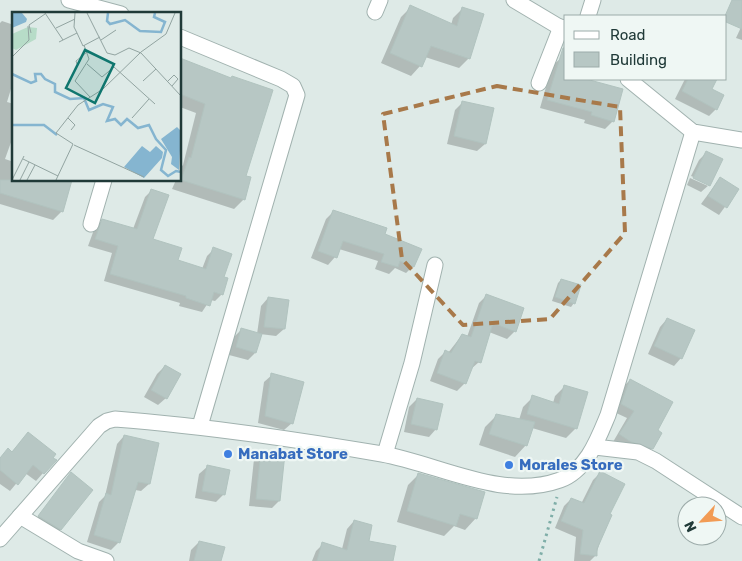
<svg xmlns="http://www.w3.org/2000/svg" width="742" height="561" viewBox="0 0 742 561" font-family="Rubik,sans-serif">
	<rect width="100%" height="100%" fill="#deeae7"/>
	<g fill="#0003">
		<polygon points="411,7 451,25 453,18 463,8 469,58 459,68 425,57 420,66 411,76 381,63 401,17"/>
		<polygon points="2,21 14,25 14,79 7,102 14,104 14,134 5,159 14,162 14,180 71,180 62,211 53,220 0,204 0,23"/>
		<polygon points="742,25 742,40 736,38"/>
		<polygon points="180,59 230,79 245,177 244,199 234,209 172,189 176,180 180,180 180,168 183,165 196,113 180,107"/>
		<polygon points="560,59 566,60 566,79 581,79 621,90 613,121 605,129 584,123 585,120 540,108 552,66"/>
		<polygon points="685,79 716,79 710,89 716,109 709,116 675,99"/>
		<polygon points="463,102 485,144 477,151 447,144 455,110"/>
		<polygon points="706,153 709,185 701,192 687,185 690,178 708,186 708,183 691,176 699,160"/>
		<polygon points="720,178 738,189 719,215 701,204"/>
		<polygon points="152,190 152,240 176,261 202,269 207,256 214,249 222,277 222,294 215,301 210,300 202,312 179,306 180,303 104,281 112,253 88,246 95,227 103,220 133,229 145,197"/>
		<polygon points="333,212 383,234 413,266 406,273 395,268 389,274 375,269 378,261 339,249 335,257 328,265 311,258 326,219"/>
		<polygon points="561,280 574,303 571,307 552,301 558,283"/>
		<polygon points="486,296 515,331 507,339 489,332 479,362 471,369 465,383 457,391 430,381 438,359 445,352 448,353 462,335 467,337 479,303"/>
		<polygon points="268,298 284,329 276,336 260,334 255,353 248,360 229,355 234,337 242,329 257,334 261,306"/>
		<polygon points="667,319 681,358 674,366 648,354 660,327"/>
		<polygon points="165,366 166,398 158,405 144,397 157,374"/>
		<polygon points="272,375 292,423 284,430 258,423 264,382"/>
		<polygon points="630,380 657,431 652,448 644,456 613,442 627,418 614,412 622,388"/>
		<polygon points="565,386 576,428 566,438 532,428 526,445 515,457 479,445 485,427 496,416 519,420 523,407 533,397 553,403 555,396"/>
		<polygon points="417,399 436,429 429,437 404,432 409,407"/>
		<polygon points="28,433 43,473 36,481 25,473 10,491 0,484 0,458 8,450 11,453"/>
		<polygon points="124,436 149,484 141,491 135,490 119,542 111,550 87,542 99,502 105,496 117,444"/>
		<polygon points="262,451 279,501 272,508 249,506 254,459"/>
		<polygon points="207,467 224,494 216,502 195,498 199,474"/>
		<polygon points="600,473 608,515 596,555 590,561 574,561 576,537 555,528 564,506 571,499 581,504 593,480"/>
		<polygon points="71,474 61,529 53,537 32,524"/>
		<polygon points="419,474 476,518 465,530 454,526 444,536 397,522 408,485"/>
		<polygon points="354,521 367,542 391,561 312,561 316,551 323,544 342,549 347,529"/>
		<polygon points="199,542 220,561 189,561 191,550"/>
	</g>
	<g fill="#b7c7c4" stroke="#b1c3bf">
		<polygon points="732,0 742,0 742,29 726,22 725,16"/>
		<polygon points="410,5 457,26 462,7 484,14 470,59 431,46 422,67 390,53"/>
		<polygon points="563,48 566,48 566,79 586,79 623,89 614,122 591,115 592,112 547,100"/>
		<polygon points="180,58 231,78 232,76 273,90 246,176 251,177 245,200 181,180 189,157 191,158 205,104 180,94"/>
		<polygon points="688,79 717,79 712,89 724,95 717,110 682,91"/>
		<polygon points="462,101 494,108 486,144 454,136"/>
		<polygon points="706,151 723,159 710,186 693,178"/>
		<polygon points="720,177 739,189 727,208 708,196"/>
		<polygon points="0,180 72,180 63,212 0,193"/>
		<polygon points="151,189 169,195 153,239 182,248 178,260 206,269 213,247 232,254 224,277 228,278 223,295 214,292 210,306 186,298 186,296 110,274 118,246 95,239 102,219 137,229"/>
		<polygon points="333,210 387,228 385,234 422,249 414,267 400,261 398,267 381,262 384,254 343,241 337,258 318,251"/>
		<polygon points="561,279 581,285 575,304 555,297"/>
		<polygon points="486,294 524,308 516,332 493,323 481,363 475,361 466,384 437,373 445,350 451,353 462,334 471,337"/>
		<polygon points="268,297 289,300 285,329 264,327"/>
		<polygon points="667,318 695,330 682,359 654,346"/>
		<polygon points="241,328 262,334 256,353 236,347"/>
		<polygon points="165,365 181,374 167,399 151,390"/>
		<polygon points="271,373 304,382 293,424 265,416"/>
		<polygon points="630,379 673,402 658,430 662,433 653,449 631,442 619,434 634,411 621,404"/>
		<polygon points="564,385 588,392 577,429 527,414 532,395 559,404"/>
		<polygon points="417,398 443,404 437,430 411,424"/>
		<polygon points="496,414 535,422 527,446 489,434"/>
		<polygon points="28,432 56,454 53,458 57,460 44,474 33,465 18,485 0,470 0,458 8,448 12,452"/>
		<polygon points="124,435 159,443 150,484 138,482 120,543 94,535 106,493 111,495"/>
		<polygon points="261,450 285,453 280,501 256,499"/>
		<polygon points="207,465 230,470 225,495 202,491"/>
		<polygon points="600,471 625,484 610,514 612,515 597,549 597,556 580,554 583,530 561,521 571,498 584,503"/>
		<polygon points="71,472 93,490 61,530 38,516"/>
		<polygon points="418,473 485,492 477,519 460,514 456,526 407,511"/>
		<polygon points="354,520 372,525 369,541 396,546 393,561 317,561 322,542 347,550"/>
		<polygon points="199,541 225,547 221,561 194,561"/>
	</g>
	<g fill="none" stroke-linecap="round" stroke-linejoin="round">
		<defs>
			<g id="minor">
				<polyline points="69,0 121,14"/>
				<polyline points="514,0 566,31"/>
				<polyline points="375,12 380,0"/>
				<polyline points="588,16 593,0"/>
				<polyline points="180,37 281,79 293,86 297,95 200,426"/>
				<polyline points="628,79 693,132 742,140"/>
				<polyline points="539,83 561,27"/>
				<polyline points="91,224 104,180"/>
				<polyline points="595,447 638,452 656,461 742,517"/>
				<polyline points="385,454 412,363 435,265"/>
				<polyline points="20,516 78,551 106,561"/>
				<path d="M 0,539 L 99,426 L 107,421 L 115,419 C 205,426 294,439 382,454 C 439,464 502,501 560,480 C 587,470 598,439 608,415 L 693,132"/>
			</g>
		</defs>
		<use href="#minor" stroke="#a1b2af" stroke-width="17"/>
		<polyline stroke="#7faea8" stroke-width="3" stroke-dasharray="2.5 4" stroke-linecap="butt" points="539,561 557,497"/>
		<use href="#minor" stroke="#fff" stroke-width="15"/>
	</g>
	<path fill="none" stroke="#a8794a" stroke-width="4" stroke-dasharray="10 6" stroke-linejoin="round" d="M 497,86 L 620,107 L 625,233 L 550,319 L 463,325 L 402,259 L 383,114 Z"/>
	<g fill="#3f7fe0" stroke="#eff7f4" stroke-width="2">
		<circle cx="228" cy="454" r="5"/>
		<circle cx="509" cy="465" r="5"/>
	</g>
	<g text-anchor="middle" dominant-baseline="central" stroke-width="4.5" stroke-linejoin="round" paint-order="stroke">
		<g font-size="15" font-weight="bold" fill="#366cbe" stroke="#eff7f4" text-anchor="start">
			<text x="238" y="454">Manabat Store</text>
			<text x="519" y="465">Morales Store</text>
		</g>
	</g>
	<g transform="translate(12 12)">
		<rect width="169" height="169" fill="#deeae7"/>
		<path d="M 16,15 L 25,16 L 24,27 L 4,38 L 0,36 L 0,22 Z" fill="#b7dcc8"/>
		<path d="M 0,1 L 10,1 L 15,7 L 14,10 L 0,16 ZM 165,115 L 169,119 L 167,158 L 159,152 L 160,145 L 149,127 ZM 130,134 L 138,140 L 144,134 L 151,140 L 150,146 L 132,166 L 112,155 Z" fill="#85b5d0"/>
		<path fill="none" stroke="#85b5d0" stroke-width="2.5" d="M 96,1 L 95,9 L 98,12 L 113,8 L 128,19 L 149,20 L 153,10 L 142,5 L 143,1M 0,62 L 19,71 L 24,69 L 23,62 L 29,62 L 33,67 L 43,72 L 43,80 L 58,87 L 72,86 L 77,98 L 91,92 L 101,95 L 95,109 L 103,107 L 109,113 L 115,107 L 126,116 L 137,113 L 144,127 L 154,138 L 149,158 L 156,164 L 164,159 L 169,160M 0,113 L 32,113 L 45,123"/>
		<path fill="none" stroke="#92a4a1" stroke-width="1" d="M 33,1 L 51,28M 63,1 L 62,15 L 65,21M 75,1 L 95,41 L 103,43 L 117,36 L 129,41 L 169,84M 44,16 L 63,7M 19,21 L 17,13 L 33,2M 89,28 L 104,18M 47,30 L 65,21 L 71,34 L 88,25M 72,33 L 77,47 L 63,69 L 78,85M 0,45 L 17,28 L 16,14M 65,52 L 64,49 L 75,40M 75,52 L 90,65 L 102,55 L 143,92M 131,69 L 144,57M 156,69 L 162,63 L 166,67 L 160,74M 56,106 L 63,113 L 59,118M 120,106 L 137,87M 62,133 L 132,165M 11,147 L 46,164M 0,168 L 12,144M 8,168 L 17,150M 15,168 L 23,153M 44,168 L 61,132 L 44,121 L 66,93 L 91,77 L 129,40 L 154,22 L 163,1"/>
		<path fill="#0f766e" fill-opacity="0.15" stroke="#0f766e" stroke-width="2.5" d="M 73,38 L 102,52 L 83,91 L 54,76 Z"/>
		<rect width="169" height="169" fill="none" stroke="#203a38" stroke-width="2.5"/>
	</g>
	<rect x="564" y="15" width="162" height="65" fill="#eff7f4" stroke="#9caba9"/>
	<rect x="574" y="31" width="25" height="8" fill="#ffffff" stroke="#9caba9"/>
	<text x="610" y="40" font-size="15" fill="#203a38">Road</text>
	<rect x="574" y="52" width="25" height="15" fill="#b7c7c4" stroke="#9caba9"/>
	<text x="610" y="65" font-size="15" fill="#203a38">Building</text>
	<g transform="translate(702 521) rotate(244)"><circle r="24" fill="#eff7f4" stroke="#9caba9"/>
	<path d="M0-4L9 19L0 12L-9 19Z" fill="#f29b54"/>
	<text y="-8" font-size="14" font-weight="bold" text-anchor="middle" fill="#203a38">N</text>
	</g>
</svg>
